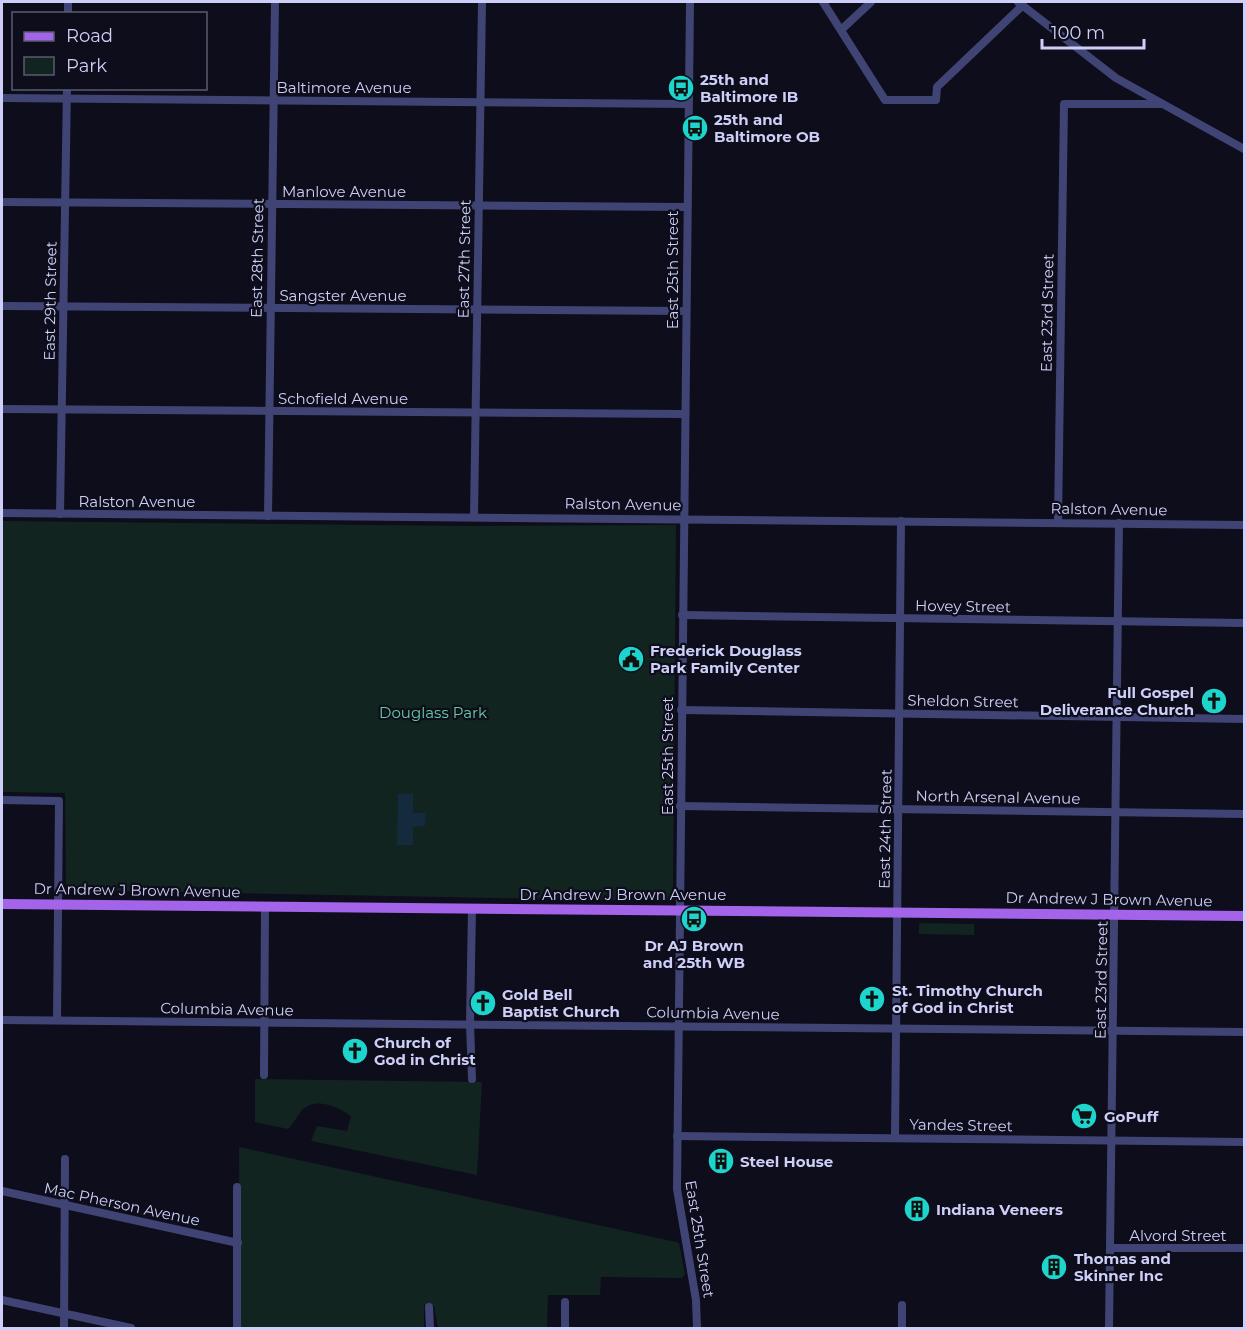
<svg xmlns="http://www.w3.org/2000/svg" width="1246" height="1330" viewBox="0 0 1246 1330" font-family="Montserrat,sans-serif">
	<rect width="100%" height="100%" fill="#0e0d1b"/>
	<g fill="#112420">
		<polygon points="2,521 467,526 676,525 673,896 667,901 66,890 65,793 2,792"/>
		<polygon points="919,923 974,924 974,935 919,934"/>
		<path d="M 255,1079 L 482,1082 L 477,1175 L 311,1141 L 317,1126 L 347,1131 L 351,1116 C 339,1108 320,1098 306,1107 C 299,1111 295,1123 288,1129 L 255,1122 Z"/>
		<polygon points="239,1147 676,1242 679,1243 685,1274 682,1278 601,1277 600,1295 548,1295 547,1328 438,1328 434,1306 424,1305 424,1328 240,1328"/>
	</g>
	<polygon fill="#142b3e" points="398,794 413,794 413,813 426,813 425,826 413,827 413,845 397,845"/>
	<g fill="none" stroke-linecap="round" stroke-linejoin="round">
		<g stroke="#3f4474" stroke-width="8">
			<polyline points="690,2 677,1189 696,1300 697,1328"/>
			<polyline points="823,2 885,100 936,100 937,87 1023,5"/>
			<polyline points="1018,2 1116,78 1244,149"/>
			<polyline points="68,14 68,2"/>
			<polyline points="841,30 871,2"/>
			<polyline points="2,98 687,104"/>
			<polyline points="2,202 686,207"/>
			<polyline points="2,306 685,311"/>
			<polyline points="2,409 684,414"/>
			<polyline points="2,513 1244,525"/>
			<polyline points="60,514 67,88"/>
			<polyline points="268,516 275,2"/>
			<polyline points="474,516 482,2"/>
			<polyline points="1058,522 1064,104 1162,104"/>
			<polyline points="682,615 1244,623"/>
			<polyline points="681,710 1244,719"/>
			<polyline points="2,800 59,801 57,1020"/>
			<polyline points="680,806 1244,814"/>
			<polyline points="2,1020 1244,1032"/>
			<polyline points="264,1075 265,906"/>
			<polyline points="472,1079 470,1024 472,908"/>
			<polyline points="677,1136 1244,1142"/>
			<polyline points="895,1137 901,521"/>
			<polyline points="2,1191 238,1243"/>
			<polyline points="1112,1248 1244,1248"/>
			<polyline points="2,1300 131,1328"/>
			<polyline points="902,1305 902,1328"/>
			<polyline points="429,1307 430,1328"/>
			<polyline points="64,1328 65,1159"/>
			<polyline points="237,1328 237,1187"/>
			<polyline points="565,1328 565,1302"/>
			<polyline points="1109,1328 1119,523"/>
		</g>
		<polyline stroke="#a464ea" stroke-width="10" points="2,904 1244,916"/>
	</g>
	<defs>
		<symbol id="bus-disc" viewBox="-11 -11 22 22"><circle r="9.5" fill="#1dd5cc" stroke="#0e0d1b"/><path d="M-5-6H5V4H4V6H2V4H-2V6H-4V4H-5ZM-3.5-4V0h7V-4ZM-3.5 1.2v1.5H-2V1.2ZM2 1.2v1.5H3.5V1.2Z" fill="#111"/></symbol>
		<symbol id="civic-disc" viewBox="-11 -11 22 22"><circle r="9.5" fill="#1dd5cc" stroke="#0e0d1b"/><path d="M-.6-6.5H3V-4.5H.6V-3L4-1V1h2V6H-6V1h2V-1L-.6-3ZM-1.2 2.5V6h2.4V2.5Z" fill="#111"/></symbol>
		<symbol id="church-disc" viewBox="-11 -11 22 22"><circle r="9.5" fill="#1dd5cc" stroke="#0e0d1b"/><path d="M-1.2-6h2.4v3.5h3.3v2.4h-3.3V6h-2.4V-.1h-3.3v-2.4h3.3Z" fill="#111"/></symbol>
		<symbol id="supermarket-disc" viewBox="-11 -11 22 22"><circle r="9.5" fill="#1dd5cc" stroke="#0e0d1b"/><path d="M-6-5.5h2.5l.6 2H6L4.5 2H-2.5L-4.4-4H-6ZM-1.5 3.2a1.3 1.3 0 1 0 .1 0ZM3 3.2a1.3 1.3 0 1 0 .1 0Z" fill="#111"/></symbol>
		<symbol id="building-disc" viewBox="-11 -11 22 22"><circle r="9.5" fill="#1dd5cc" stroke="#0e0d1b"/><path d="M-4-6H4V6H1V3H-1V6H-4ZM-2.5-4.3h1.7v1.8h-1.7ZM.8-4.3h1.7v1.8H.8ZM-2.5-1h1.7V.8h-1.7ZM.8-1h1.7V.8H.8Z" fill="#111"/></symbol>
	</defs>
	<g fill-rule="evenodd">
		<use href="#bus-disc" x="666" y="73" width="30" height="30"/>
		<use href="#bus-disc" x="680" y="113" width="30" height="30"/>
		<use href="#civic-disc" x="616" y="644" width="30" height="30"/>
		<use href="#church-disc" x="1199" y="686" width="30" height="30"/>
		<use href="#bus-disc" x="679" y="904" width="30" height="30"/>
		<use href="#church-disc" x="857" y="984" width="30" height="30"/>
		<use href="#church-disc" x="468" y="988" width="30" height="30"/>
		<use href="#church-disc" x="340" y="1036" width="30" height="30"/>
		<use href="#supermarket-disc" x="1069" y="1101" width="30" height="30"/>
		<use href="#building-disc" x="706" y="1146" width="30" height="30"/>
		<use href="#building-disc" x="902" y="1194" width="30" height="30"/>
		<use href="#building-disc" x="1039" y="1252" width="30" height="30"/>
	</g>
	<g text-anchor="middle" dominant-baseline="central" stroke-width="4.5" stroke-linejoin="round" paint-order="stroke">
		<g font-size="15" font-weight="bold" fill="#cecff8" stroke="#0e0d1b" text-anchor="start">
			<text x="700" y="79">25th and<tspan x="700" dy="17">Baltimore IB</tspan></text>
			<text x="714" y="119">25th and<tspan x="714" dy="17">Baltimore OB</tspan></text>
			<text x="650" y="650">Frederick Douglass<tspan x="650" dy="17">Park Family Center</tspan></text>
			<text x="1194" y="692" text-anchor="end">Full Gospel<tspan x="1194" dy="17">Deliverance Church</tspan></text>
			<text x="694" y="945" text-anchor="middle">Dr AJ Brown<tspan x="694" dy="17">and 25th WB</tspan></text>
			<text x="892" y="990">St. Timothy Church<tspan x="892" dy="17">of God in Christ</tspan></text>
			<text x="502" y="994">Gold Bell<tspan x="502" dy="17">Baptist Church</tspan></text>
			<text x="374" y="1042">Church of<tspan x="374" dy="17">God in Christ</tspan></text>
			<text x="1104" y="1116">GoPuff</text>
			<text x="740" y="1161">Steel House</text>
			<text x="936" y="1209">Indiana Veneers</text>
			<text x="1074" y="1258">Thomas and<tspan x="1074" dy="17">Skinner Inc</tspan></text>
		</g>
		<g font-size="15" fill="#cecff8" stroke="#0e0d1b">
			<text x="344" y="87">Baltimore Avenue</text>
			<text x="344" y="191">Manlove Avenue</text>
			<text transform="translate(257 258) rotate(-89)">East 28th Street</text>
			<text transform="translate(464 259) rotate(-89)">East 27th Street</text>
			<text transform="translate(672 270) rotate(-90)">East 25th Street</text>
			<text x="343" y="295">Sangster Avenue</text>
			<text transform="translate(50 301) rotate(-89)">East 29th Street</text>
			<text transform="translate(1047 313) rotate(-89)">East 23rd Street</text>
			<text x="343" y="398">Schofield Avenue</text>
			<text x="137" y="501">Ralston Avenue</text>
			<text transform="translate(623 504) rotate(1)">Ralston Avenue</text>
			<text transform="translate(1109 509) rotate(1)">Ralston Avenue</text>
			<text transform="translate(963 606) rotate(1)">Hovey Street</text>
			<text transform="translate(963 701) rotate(1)">Sheldon Street</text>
			<text transform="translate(667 756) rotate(-90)">East 25th Street</text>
			<text transform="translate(998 797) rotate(1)">North Arsenal Avenue</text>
			<text transform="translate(885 829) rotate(-89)">East 24th Street</text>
			<text transform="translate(137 890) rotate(1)">Dr Andrew J Brown Avenue</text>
			<text x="623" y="894">Dr Andrew J Brown Avenue</text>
			<text transform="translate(1109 899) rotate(1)">Dr Andrew J Brown Avenue</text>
			<text transform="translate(1101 980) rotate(-89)">East 23rd Street</text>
			<text transform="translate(227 1009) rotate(1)">Columbia Avenue</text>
			<text transform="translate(713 1013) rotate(1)">Columbia Avenue</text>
			<text transform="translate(961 1125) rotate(1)">Yandes Street</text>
			<text transform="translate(122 1204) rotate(12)">Mac Pherson Avenue</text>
			<text x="1178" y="1235">Alvord Street</text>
			<text transform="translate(700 1239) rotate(81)">East 25th Street</text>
		</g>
		<g font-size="15" fill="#65cda4" stroke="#0e0d1b">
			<text x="433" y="712">Douglass Park</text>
		</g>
	</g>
	<rect width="1246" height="1330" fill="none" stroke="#cecff8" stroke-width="6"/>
	<rect x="12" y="12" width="195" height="78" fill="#0e0d1b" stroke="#5b5b73" stroke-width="1.5"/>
	<rect x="24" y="32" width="30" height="9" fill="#a464ea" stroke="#5b5b73" stroke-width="1.5"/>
	<text x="66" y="42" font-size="18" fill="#cecff8">Road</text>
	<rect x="24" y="57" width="30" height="18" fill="#112420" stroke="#5b5b73" stroke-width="1.5"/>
	<text x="66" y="72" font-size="18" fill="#cecff8">Park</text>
	<path d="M1042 39v9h102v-9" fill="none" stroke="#cecff8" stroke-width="3"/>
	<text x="1051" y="39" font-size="18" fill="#cecff8" stroke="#0e0d1b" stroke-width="4.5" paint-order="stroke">100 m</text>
</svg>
